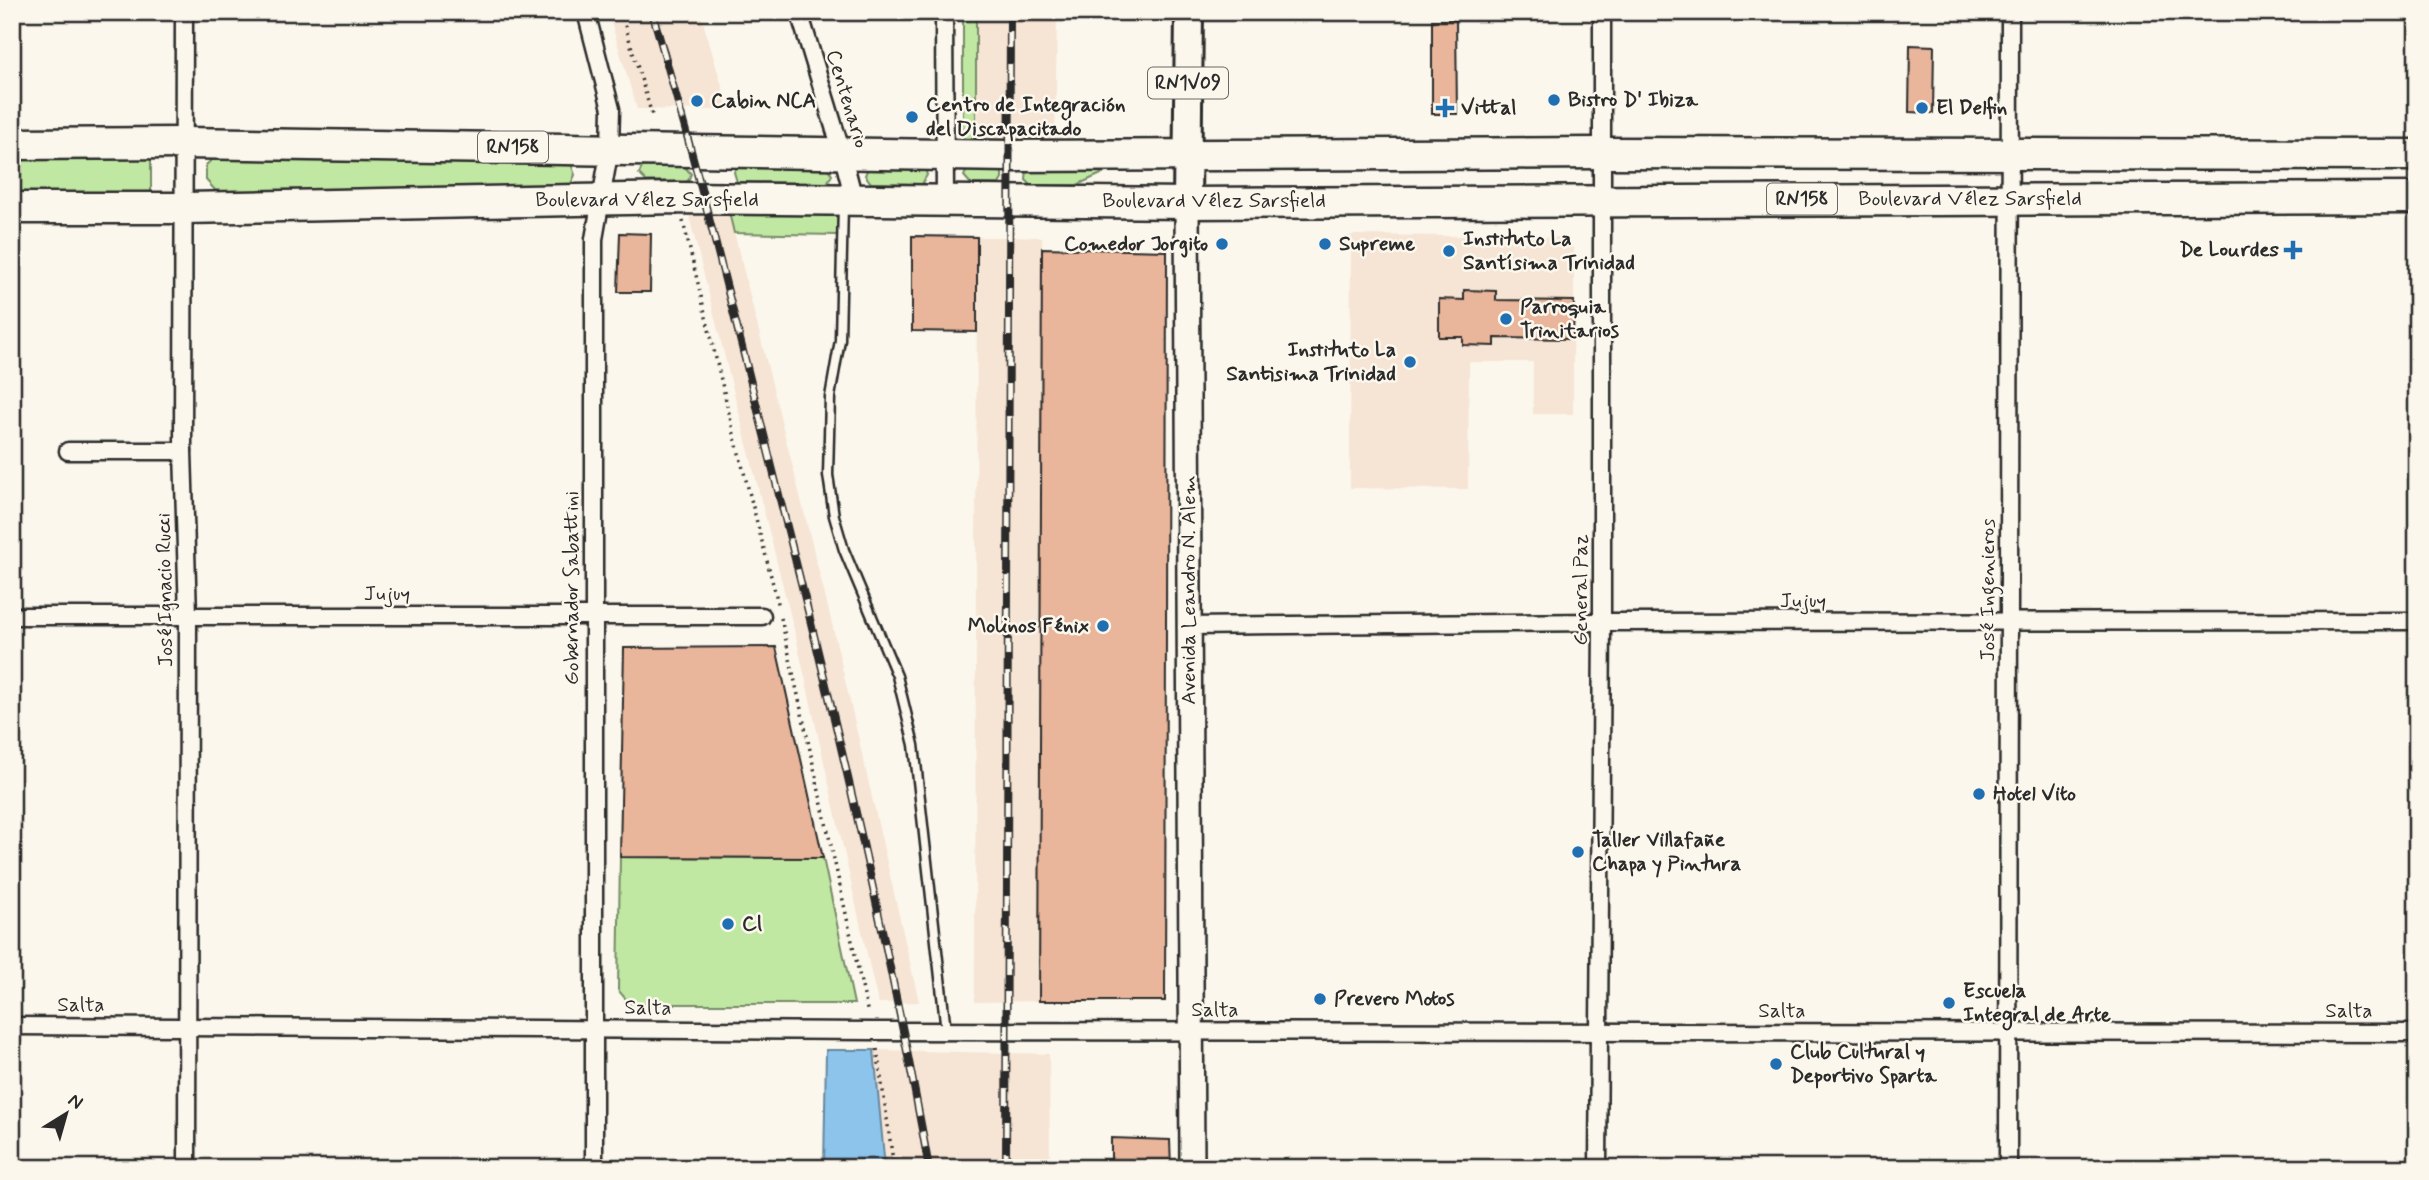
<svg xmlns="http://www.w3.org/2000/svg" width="2429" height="1180" viewBox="0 0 2429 1180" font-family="Mynerve,sans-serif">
	<rect width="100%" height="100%" fill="#fbf7ec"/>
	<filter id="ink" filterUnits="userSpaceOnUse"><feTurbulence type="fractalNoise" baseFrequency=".0143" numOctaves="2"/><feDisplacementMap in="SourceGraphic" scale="14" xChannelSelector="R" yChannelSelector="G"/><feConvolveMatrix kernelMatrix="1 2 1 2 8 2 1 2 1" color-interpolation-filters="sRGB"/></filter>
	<g filter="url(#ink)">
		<g fill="#f6e4d4">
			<polygon points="608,12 700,12 729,110 637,109"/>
			<polygon points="976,12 1057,12 1055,144 976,144"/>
			<polygon points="687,208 728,208 833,628 919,1002 878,1003 796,637"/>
			<polygon points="1351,235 1561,237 1574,249 1574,301 1496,300 1496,291 1465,290 1464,300 1439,299 1440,337 1463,337 1463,345 1494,346 1495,338 1573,339 1573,414 1533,414 1533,362 1469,362 1468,489 1350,488"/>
			<polygon points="977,237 1042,237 1039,1001 975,1002"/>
			<polygon points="874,1050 1049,1054 1050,1168 885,1168"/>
		</g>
		<g fill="#c1e8a3" stroke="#768a67" stroke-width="2">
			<polygon points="963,12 976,12 976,144 966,142 963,138"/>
			<polygon points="216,156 570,161 575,175 569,188 558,194 222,191 215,190 206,180 206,165"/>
			<rect x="12" y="157" width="139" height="35"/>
			<polygon points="646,166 685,167 691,174 688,181 684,182 646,181 639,174 642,167"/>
			<polygon points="737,166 827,167 832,175 827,183 737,182 734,172"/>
			<polygon points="868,168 925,169 927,175 922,184 871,183 865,175"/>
			<polygon points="968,168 1002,171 1002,179 999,184 971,184 964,176"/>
			<polygon points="1027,169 1110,169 1110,170 1077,185 1031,185 1026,180"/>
			<polygon points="728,208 837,214 838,218 837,235 734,233"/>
			<polygon points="620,857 823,858 854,1004 630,1004 618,990"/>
		</g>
		<polygon fill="#8dc4eb" stroke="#66879e" stroke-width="2" points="826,1050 874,1050 885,1168 824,1168"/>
		<g fill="#e9b69b" stroke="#2b2b2b" stroke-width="2">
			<polygon points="1432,20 1456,20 1457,114 1432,114"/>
			<polygon points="1910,45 1934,46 1933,113 1909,112"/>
			<polygon points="620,233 651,234 650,292 618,292"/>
			<polygon points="912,236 977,237 977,332 912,331"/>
			<polygon points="1042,248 1167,251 1165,1001 1039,1001"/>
			<polygon points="1464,290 1496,291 1496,300 1574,301 1573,339 1495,338 1495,346 1463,345 1463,337 1439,337 1439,299 1464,300"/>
			<polygon points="776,647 823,858 620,857 624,648"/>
			<polygon points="1111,1138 1170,1140 1171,1168 1111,1168"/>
		</g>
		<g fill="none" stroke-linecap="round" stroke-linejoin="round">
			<defs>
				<polyline id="lane" points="843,204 840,340 830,397 828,475 834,516 844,550 897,676 914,745 946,1031"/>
				<g id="street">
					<polyline points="184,12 183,451 188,615 187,1168"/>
					<polyline points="586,12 611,109 610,148 594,239 594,1168"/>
					<polyline points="799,12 842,153 854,199"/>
					<polyline points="944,12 945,200"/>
					<polyline points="68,451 183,451"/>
					<polyline points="12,616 762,616"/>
					<polyline points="1188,626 1602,622 2417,621"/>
					<polyline points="12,1026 872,1031 2417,1033"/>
					<polyline points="1598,1168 1602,622 1602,12"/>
					<polyline points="2008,1168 2010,12"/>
				</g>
				<polyline id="secondary" points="1187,203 1192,1168"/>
				<polyline id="primary" points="1187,203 1189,12"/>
				<g id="highway">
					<polyline points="12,144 184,143 1010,156 1602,153 2417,155"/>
					<polyline points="12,208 185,208 678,198 1187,203 2417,198"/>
				</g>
			</defs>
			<use href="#lane" stroke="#2b2b2b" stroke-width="13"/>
			<use href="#street" stroke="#2b2b2b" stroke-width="21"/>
			<use href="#secondary" stroke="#2b2b2b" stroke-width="28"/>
			<use href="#primary" stroke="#2b2b2b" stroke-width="32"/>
			<use href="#highway" stroke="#2b2b2b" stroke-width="35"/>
			<g stroke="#2b2b2b" stroke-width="3.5" stroke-dasharray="2 5" stroke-linecap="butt">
				<polyline points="621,12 652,115"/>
				<polyline points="683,221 734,434 779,607"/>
				<polyline points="781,618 868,1014"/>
				<polyline points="877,1049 894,1168"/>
			</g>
			<use href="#lane" stroke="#fbf7ec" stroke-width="8"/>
			<use href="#street" stroke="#fbf7ec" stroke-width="16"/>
			<use href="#secondary" stroke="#fbf7ec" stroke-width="23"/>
			<use href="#primary" stroke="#fbf7ec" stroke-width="26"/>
			<use href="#highway" stroke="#fbf7ec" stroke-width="30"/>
			<defs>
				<g id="rail">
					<path d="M 652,12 C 700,175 740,339 781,503 C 837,724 889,944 929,1168"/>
					<polyline points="1006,1168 1010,12"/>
				</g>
			</defs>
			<use href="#rail" stroke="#2b2b2b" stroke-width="8"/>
			<use href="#rail" stroke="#fbf7ec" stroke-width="5" stroke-dasharray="16" stroke-linecap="butt"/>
		</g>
	</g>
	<g fill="#1f6fb2" stroke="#fbf7ec" stroke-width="2.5">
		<circle cx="1554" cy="100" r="7"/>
		<circle cx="697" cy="101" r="7"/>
		<path d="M1441.5 97.5h7v7h7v7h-7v7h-7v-7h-7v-7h7z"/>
		<circle cx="1922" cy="108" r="7"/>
		<circle cx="912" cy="117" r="7"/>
		<circle cx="1222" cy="244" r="7"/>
		<circle cx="1325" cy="244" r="7"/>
		<path d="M2289.5 239.5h7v7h7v7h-7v7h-7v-7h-7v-7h7z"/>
		<circle cx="1449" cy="251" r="7"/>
		<circle cx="1506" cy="319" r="7"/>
		<circle cx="1410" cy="362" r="7"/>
		<circle cx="1103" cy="626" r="7"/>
		<circle cx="1979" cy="794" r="7"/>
		<circle cx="1578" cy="852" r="7"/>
		<circle cx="728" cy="924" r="7"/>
		<circle cx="1320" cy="999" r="7"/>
		<circle cx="1949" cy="1003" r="7"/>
		<circle cx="1776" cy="1064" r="7"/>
	</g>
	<g text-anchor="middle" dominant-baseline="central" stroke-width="5" stroke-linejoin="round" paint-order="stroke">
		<g fill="#fbf7ec" stroke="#696865" stroke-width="2">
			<rect x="1148" y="67.5" width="80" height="31" rx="5"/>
			<rect x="478" y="131.5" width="70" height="31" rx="5"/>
			<rect x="1767" y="183.5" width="70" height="31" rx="5"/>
		</g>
		<g font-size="19" font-weight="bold" fill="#2b2b2b">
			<text x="1188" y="83">RN1V09</text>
			<text x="513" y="147">RN158</text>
			<text x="1802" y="199">RN158</text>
		</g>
		<g font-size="21" fill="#2b2b2b" stroke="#fbf7ec">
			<text transform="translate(847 99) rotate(73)">Centenario</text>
			<text x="1970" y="199">Boulevard Vélez Sarsfield</text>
			<text x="647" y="200">Boulevard Vélez Sarsfield</text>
			<text x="1214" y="201">Boulevard Vélez Sarsfield</text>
			<text transform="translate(572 588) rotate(-90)">Gobernador Sabattini</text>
			<text transform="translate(165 590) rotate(-91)">José Ignacio Rucci</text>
			<text transform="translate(1189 590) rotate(-90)">Avenida Leandro N. Alem</text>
			<text transform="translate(1581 590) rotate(-90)">General Paz</text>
			<text transform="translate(1988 590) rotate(-90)">José Ingenieros</text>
			<text x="387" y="594">Jujuy</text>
			<text x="1803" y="601">Jujuy</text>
			<text x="81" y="1005">Salta</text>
			<text transform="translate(648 1008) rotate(1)">Salta</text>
			<text x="1215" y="1010">Salta</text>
			<text x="1782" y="1011">Salta</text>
			<text x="2349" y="1011">Salta</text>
		</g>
		<g font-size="21" font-weight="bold" fill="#2b2b2b" stroke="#fbf7ec" text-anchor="start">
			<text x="1568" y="100">Bistro D' Ibiza</text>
			<text x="711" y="101">Cabin NCA</text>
			<text x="926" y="105">Centro de Integración<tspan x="926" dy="24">del Discapacitado</tspan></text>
			<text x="1461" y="108">Vittal</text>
			<text x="1936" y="108">El Delfin</text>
			<text x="1463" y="239">Instituto La<tspan x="1463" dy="24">Santísima Trinidad</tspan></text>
			<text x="1208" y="244" text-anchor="end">Comedor Jorgito</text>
			<text x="1339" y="244">Supreme</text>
			<text x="2279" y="250" text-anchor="end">De Lourdes</text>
			<text x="1520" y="307">Parroquia<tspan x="1520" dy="24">Trinitarios</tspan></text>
			<text x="1396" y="350" text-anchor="end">Instituto La<tspan x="1396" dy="24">Santisima Trinidad</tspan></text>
			<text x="1089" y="626" text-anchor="end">Molinos Fénix</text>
			<text x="1993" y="794">Hotel Vito</text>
			<text x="1592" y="840">Taller Villafañe<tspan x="1592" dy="24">Chapa y Pintura</tspan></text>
			<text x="742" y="924">Cl</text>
			<text x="1963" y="991">Escuela<tspan x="1963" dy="24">Integral de Arte</tspan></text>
			<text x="1334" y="999">Prevero Motos</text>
			<text x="1790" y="1052">Club Cultural y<tspan x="1790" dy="24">Deportivo Sparta</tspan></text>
		</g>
	</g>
	<rect width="2429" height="1180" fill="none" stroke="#fbf7ec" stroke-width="42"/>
	<rect x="21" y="21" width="2387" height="1138" fill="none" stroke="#2b2b2b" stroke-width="2.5" filter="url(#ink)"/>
	<g transform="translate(66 1114) rotate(37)" stroke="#fbf7ec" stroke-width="5" paint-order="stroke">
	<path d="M0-5L12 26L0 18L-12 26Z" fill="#2b2b2b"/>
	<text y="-10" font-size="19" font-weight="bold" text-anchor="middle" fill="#2b2b2b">N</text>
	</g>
</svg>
